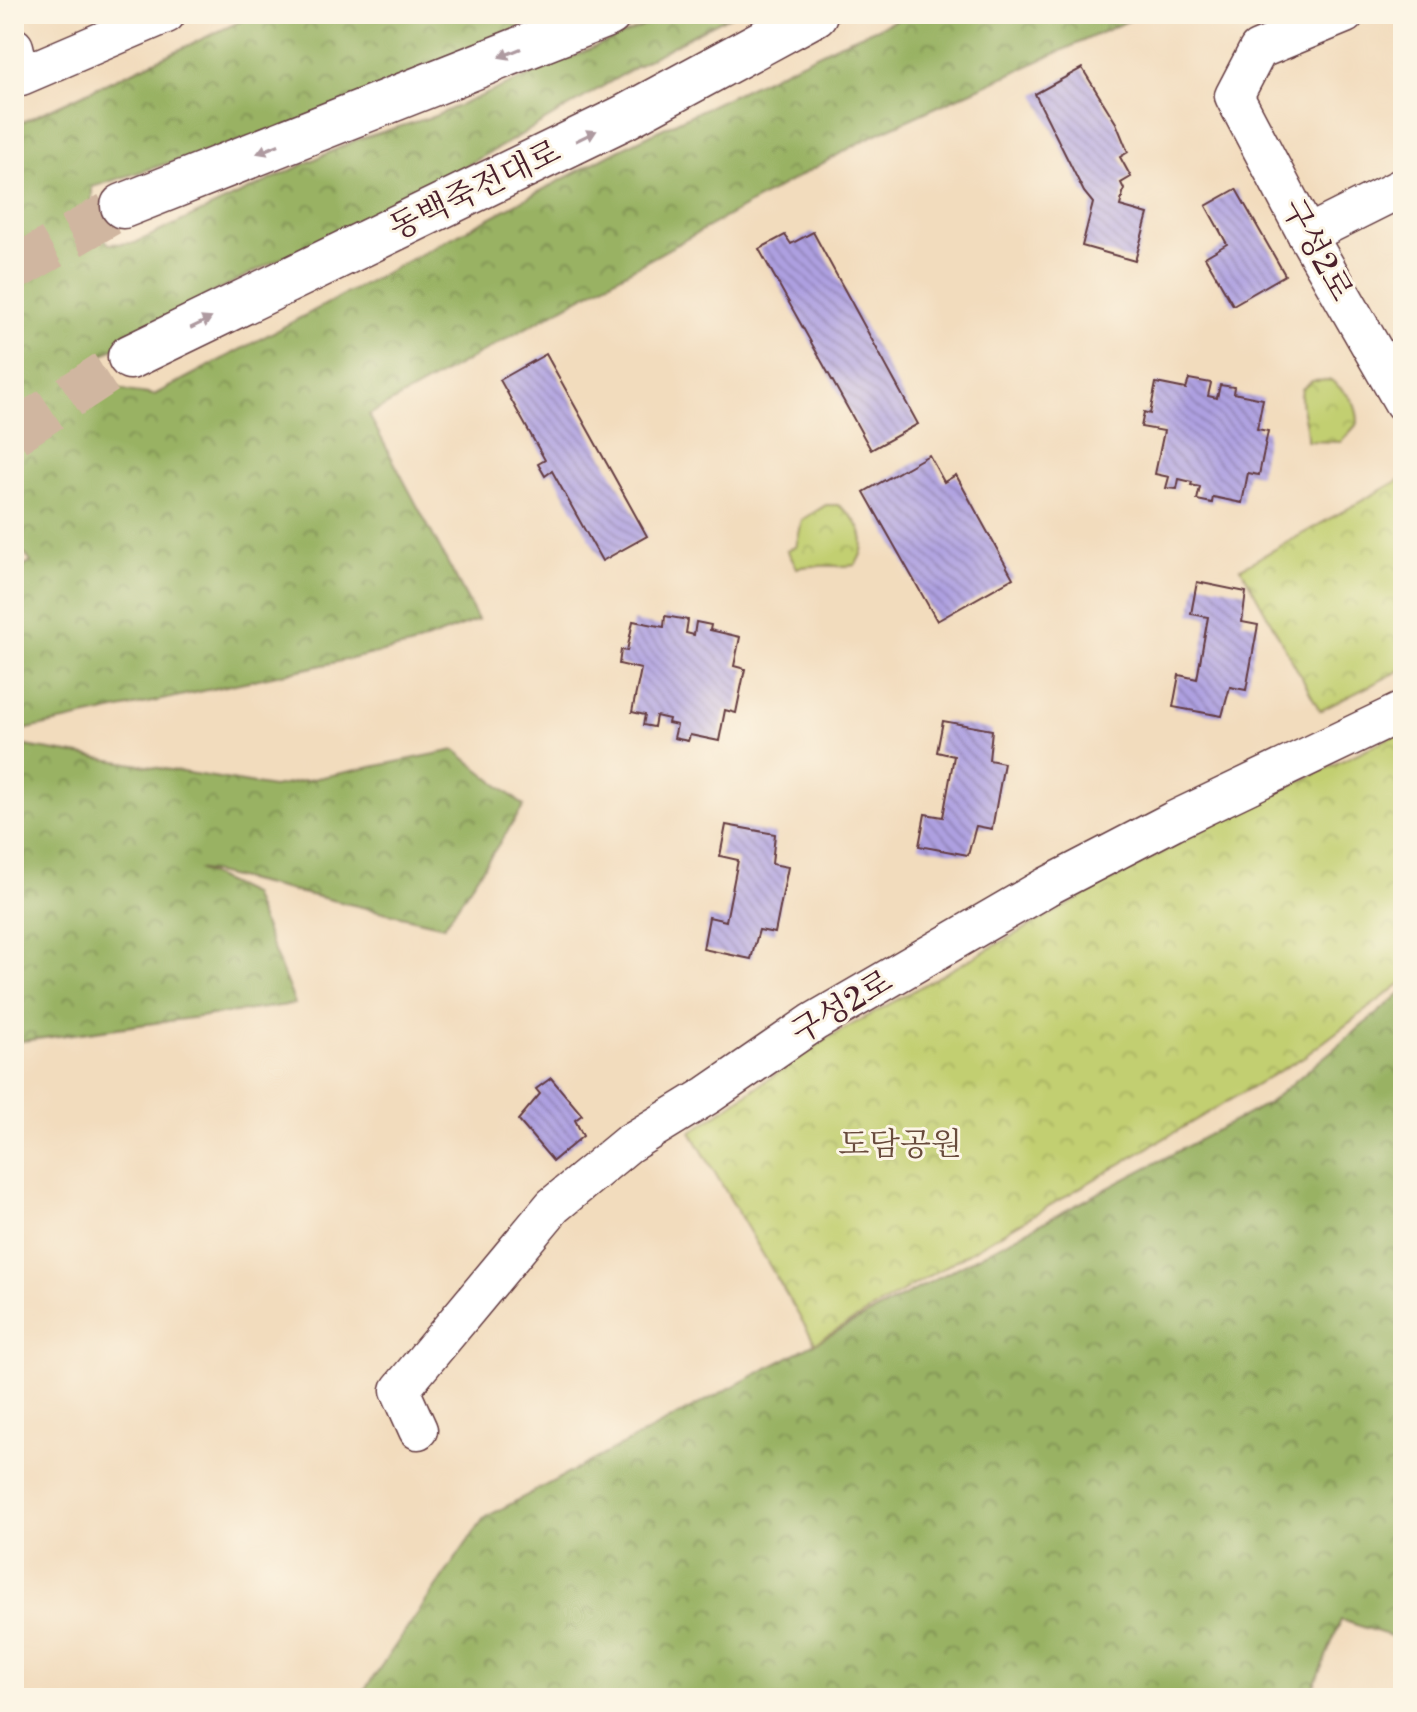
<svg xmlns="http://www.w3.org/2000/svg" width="1417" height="1712" viewBox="0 0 1417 1712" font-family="'Libre Bodoni','Noto Serif KR',serif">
	<defs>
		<pattern id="forest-crowns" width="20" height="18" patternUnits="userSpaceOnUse" patternTransform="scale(2)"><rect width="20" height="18" fill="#99b263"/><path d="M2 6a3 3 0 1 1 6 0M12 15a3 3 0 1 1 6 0" fill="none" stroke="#7f9052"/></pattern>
		<pattern id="park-crowns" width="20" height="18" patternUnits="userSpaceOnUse" patternTransform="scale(2)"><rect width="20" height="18" fill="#c2cf71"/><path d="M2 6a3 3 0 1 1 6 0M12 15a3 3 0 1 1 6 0" fill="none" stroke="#a8b162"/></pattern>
		<pattern id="building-back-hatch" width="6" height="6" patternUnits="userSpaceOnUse" patternTransform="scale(2)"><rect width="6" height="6" fill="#aea0e1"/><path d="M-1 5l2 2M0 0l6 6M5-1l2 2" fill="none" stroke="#9082b7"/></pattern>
	</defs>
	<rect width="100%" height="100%" fill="#fcf5e5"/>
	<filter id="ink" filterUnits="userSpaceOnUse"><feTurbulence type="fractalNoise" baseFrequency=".0125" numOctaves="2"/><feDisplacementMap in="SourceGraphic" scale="16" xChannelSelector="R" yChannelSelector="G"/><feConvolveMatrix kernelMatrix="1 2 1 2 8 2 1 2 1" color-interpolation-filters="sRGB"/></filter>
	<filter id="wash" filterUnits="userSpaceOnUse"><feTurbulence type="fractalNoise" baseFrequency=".006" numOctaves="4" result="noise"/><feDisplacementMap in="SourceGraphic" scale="32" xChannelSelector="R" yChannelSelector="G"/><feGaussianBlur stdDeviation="1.8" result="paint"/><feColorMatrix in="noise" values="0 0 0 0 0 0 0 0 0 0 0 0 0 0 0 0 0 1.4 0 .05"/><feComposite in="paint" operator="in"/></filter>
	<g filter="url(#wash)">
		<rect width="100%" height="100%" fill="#f2dcbd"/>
		<g fill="url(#forest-crowns)" stroke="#726847" stroke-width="2">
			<path d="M 256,14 L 542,14 L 477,51 L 354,105 L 92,187 L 92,222 L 109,244 L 135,243 L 356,140 L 435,116 L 672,14 L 734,14 C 641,59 555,118 464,167 C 344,231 218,283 103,355 C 112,394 118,389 154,395 L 616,151 L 839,44 L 911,14 L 1143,14 L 872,136 L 369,415 L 478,620 L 410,646 L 14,732 L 14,572 L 31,562 L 14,540 L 14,126 Z"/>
			<polygon points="14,744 273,787 455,750 524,806 444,926 198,869 251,894 295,1004 14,1042"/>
			<polygon points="1403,992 1403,1640 1341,1620 1309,1698 359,1698 484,1518 1267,1104"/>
		</g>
		<g fill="url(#park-crowns)" stroke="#86774e" stroke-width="2">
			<path d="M 1331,380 C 1347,394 1358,401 1358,423 L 1341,442 L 1307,441 C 1308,421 1298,407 1302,389 L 1312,381 Z"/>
			<polygon points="1403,478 1403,669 1320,711 1241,568"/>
			<path d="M 826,505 L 838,505 C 859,519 872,542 855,565 C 834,568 819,563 797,568 L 787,550 L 796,547 L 802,520 Z"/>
			<polygon points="1403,731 1403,982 1305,1056 815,1343 691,1132 830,1037 1221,820"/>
		</g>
		<g id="blocks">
			<g fill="url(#building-back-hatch)">
				<polygon points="1082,68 1116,123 1128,152 1120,157 1131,177 1121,183 1124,189 1120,206 1148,214 1135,261 1082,246 1093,203 1084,192 1035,94"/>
				<polygon points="1236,189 1285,275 1233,305 1205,257 1227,244 1206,206"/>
				<polygon points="813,232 918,424 871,450 759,249 785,235 791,244"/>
				<polygon points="546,354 647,536 602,561 552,471 545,476 538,464 545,460 500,380"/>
				<polygon points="1189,379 1211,383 1208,396 1217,398 1220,385 1234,387 1233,393 1263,399 1257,429 1268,431 1259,475 1248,473 1242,503 1213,497 1212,503 1197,500 1200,487 1191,485 1192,482 1179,479 1177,489 1166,488 1169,477 1155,474 1164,431 1141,427 1144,412 1150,414 1156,383 1186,389"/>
				<polygon points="929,455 944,482 956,475 1013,578 937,621 864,492"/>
				<polygon points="1197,582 1246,592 1242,622 1258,625 1246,690 1230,687 1222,716 1173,707 1179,675 1197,679 1208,617 1191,614"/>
				<polygon points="665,616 688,620 686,633 694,635 696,622 711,625 710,630 740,637 734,666 745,669 736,713 725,710 719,741 690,735 688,741 674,738 677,725 668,723 669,719 656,716 654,727 643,725 645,715 632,712 641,669 619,664 621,650 627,651 633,621 664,627"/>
				<polygon points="943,721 992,730 989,760 1004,763 992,829 976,826 968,855 919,846 925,814 943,817 954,756 937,752"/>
				<polygon points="726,825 775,834 772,864 788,867 775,933 759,930 751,959 703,949 709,917 726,921 738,860 720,856"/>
				<polygon points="551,1078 582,1115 575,1120 583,1136 553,1161 518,1120 540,1094 536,1089"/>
			</g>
		</g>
	</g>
	<g filter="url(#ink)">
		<use href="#blocks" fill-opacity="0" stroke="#633b41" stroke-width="2"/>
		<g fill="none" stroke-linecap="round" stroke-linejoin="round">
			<g stroke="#d0b6a0" stroke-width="44" stroke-dasharray="44 22" stroke-linecap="butt">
				<polyline points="14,269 123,206"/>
				<polyline points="14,433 130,357"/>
			</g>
			<defs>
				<g id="minor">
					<polyline points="1345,14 1258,50 1234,96 1307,235 1403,402"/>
					<polyline points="14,47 21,76 166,14"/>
					<polyline points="1307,235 1403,187"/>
					<polyline points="418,1430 400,1390 553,1206 628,1144 708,1095 814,1022 1046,887 1173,821 1403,711"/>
				</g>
				<g id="major">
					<polyline points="123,206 609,14"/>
					<polyline points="130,357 625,117 815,14"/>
				</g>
			</defs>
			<use href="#minor" stroke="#633b41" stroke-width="41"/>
			<use href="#major" stroke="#633b41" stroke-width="47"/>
			<use href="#minor" stroke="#fff" stroke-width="38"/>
			<use href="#major" stroke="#fff" stroke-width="44"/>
		</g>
		<defs><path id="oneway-solid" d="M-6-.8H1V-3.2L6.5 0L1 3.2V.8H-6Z" transform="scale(2)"/></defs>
		<g fill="#ae9aa0">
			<use href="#oneway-solid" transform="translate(510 53) rotate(158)"/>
			<use href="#oneway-solid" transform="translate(586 136) rotate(-26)"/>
			<use href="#oneway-solid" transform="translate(268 149) rotate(158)"/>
			<use href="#oneway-solid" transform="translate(201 323) rotate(-26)"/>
		</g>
	</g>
	<g text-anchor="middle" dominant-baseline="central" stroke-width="6" stroke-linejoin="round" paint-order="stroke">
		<g font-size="32" fill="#4a1f2b" stroke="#fcf5e5">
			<text transform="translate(475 190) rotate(-26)">동백죽전대로</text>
			<text transform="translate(1317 250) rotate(61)">구성2로</text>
			<text transform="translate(842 1007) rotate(-31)">구성2로</text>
		</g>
		<g font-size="32" fill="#684b3c" stroke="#fcf5e5">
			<text x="900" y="1145">도담공원</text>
		</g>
	</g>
	<rect width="1417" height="1712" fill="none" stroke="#fcf5e5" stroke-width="48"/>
</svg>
